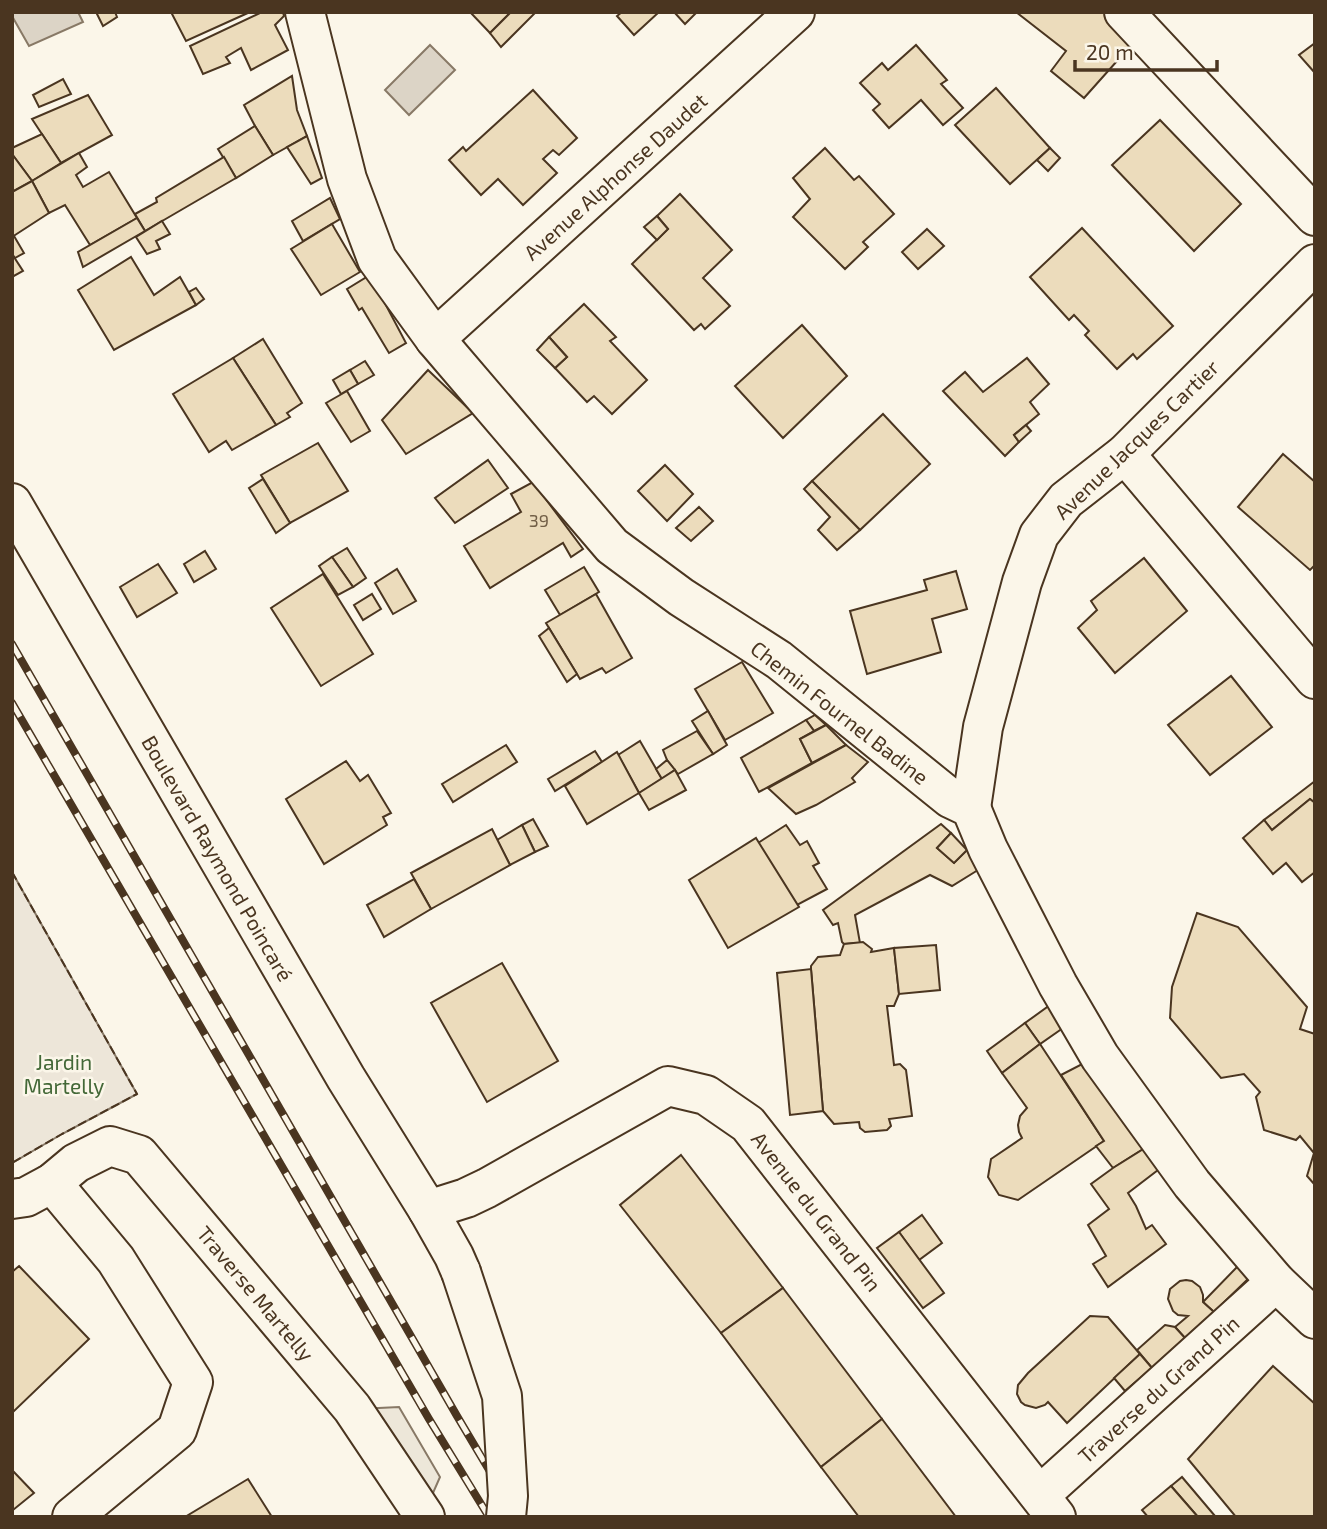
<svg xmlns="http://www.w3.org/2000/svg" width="1327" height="1529" viewBox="0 0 1327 1529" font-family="'Exo 2',sans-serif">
	<rect width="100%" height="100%" fill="#fbf6e9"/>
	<polygon fill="#ede6d9" stroke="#887966" stroke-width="2" points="12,872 137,1094 62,1134 12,1163"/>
	<polygon fill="#ede7d9" stroke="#887966" stroke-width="2" points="399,1407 440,1477 426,1509 359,1409"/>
	<g fill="#dcd4c6" stroke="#887966" stroke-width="2">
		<polygon points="13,12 78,12 83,22 29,46 12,16"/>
		<polygon points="430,45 455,70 409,115 385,90"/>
	</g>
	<g fill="#ecdcbc" stroke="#4a3520" stroke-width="2">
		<polygon points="96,12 115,12 117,17 103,26"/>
		<polygon points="171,12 250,12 186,41"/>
		<polygon points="262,12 283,12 284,16 275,25 288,50 251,70 241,48 226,57 230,63 203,74 190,46"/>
		<polygon points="470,12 511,12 490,33"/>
		<polygon points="511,12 535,13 501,47 490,33"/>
		<polygon points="622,12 659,12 634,35 617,16"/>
		<polygon points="674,12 697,12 685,24"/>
		<polygon points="1016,12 1109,12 1134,42 1084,98 1051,71 1066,51"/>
		<polygon points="1315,43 1315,73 1299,55"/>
		<polygon points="916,45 947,80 941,84 963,108 943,125 921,100 889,128 873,110 880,104 860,83 882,63 888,70"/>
		<polygon points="292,76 297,110 307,136 273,155 255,126 244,105"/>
		<polygon points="63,79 71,94 39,107 33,95"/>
		<polygon points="996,88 1050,148 1010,184 955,125"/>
		<polygon points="533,90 577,138 559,155 553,150 543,159 557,173 523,205 498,179 481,195 449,160 463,147 466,151"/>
		<polygon points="88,95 112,135 61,163 32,119"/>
		<polygon points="1160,120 1241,204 1194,251 1112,165"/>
		<polygon points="255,126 273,155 236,178 218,149"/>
		<polygon points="42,134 61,163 32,181 12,154 12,148"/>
		<polygon points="307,136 322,178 311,184 287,147"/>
		<polygon points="825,148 854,180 859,176 894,214 863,242 868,247 845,269 793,217 810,199 793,178"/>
		<polygon points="1050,148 1060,158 1048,171 1037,160"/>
		<polygon points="79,153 87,167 76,175 83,187 109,172 137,218 90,245 65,205 49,213 32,181"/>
		<polygon points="12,154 32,181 12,192"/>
		<polygon points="224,157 236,178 145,231 135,214 157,202 156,198"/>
		<polygon points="32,181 49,213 12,237 12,192"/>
		<polygon points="680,194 732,250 703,278 730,306 705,329 701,324 694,330 632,264 668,229 657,216"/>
		<polygon points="330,198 340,219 303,241 292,221"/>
		<polygon points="657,216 668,229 657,240 644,227"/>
		<polygon points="137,218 145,231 83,267 78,252"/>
		<polygon points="162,221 170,234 156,241 160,249 147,254 136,237"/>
		<polygon points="332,224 360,272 321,295 291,249"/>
		<polygon points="1082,228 1173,326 1137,359 1133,354 1117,369 1085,335 1089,331 1074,315 1069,320 1030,277"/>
		<polygon points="927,229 944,246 918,269 902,252"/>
		<polygon points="14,236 24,253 15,258 12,254 12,237"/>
		<polygon points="12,254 23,271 12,277"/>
		<polygon points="131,257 154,295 180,277 196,305 114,350 78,290"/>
		<polygon points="370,275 406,343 389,353 362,308 359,310 347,289"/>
		<polygon points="196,288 204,299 196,305 189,292"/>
		<polygon points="584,304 616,337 610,341 647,380 612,414 594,396 587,402 555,368 567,357 549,337"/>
		<polygon points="802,325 847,376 783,438 735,386"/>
		<polygon points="549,337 567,357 555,368 537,350"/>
		<polygon points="263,339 302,403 287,413 290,417 276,425 233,358"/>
		<polygon points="233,358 276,425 232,450 226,441 209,452 173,394"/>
		<polygon points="1027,358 1049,384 1030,402 1039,414 1014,435 1019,442 1005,456 943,391 965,372 983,392"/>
		<polygon points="365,361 374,375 358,384 350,370"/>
		<polygon points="350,370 358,384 341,394 333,380"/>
		<polygon points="428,370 473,413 406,454 382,420"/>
		<polygon points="347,391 370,431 351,442 326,403"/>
		<polygon points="883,414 930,464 860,530 812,481"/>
		<polygon points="1026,425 1031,431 1019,442 1014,435"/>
		<polygon points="318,443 348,491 290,523 261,475"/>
		<polygon points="1283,454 1315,482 1315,565 1310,570 1238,507"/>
		<polygon points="488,460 508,488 455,523 435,498"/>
		<polygon points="665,465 693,494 667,521 638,491"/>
		<polygon points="263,479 290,523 276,533 249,488"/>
		<polygon points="812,481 860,530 837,550 818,530 830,517 804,489"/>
		<polygon points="533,482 583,549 571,557 563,543 490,588 464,546 521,512 511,494"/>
		<polygon points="699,507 713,521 691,541 676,528"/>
		<polygon points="347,548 366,578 353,587 332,557"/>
		<polygon points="205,551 216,569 194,582 184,564"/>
		<polygon points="332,557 353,587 338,595 319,566"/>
		<polygon points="1144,558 1187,611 1115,673 1078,628 1097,610 1091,601"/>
		<polygon points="158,564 177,593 137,617 120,587"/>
		<polygon points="584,567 599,592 560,615 545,590"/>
		<polygon points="397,569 416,601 393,614 375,583"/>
		<polygon points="956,571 967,609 932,619 941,652 867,674 850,611 927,590 924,580"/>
		<polygon points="323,574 373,654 321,686 271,608"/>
		<polygon points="372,594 381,609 363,620 354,605"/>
		<polygon points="596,594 632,658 606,673 602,668 580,679 546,623"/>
		<polygon points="549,628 577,674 567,682 539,636"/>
		<polygon points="742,662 773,713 725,740 695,689"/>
		<polygon points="1231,676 1272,727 1210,775 1168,725"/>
		<polygon points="708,711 727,745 713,754 692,721"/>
		<polygon points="815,715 826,725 814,731 806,720"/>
		<polygon points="806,720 814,731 800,739 812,763 759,792 741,758"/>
		<polygon points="826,725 846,745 812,763 800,739"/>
		<polygon points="697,731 713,754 678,774 667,760 663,750"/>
		<polygon points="640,741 662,779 639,793 618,755"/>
		<polygon points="506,745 517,762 453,802 442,784"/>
		<polygon points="846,745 868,762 852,778 855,782 816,805 796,814 768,788"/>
		<polygon points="595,751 602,762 555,791 548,779"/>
		<polygon points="617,752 639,793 587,824 565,786"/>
		<polygon points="667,760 675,770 662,779 656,769"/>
		<polygon points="346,761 360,781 368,775 391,813 383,817 387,825 324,864 286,799"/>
		<polygon points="675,770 686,790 649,810 639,793"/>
		<polygon points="1315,781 1315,803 1310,799 1272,830 1264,820"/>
		<polygon points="1310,799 1315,803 1315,872 1302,882 1286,863 1273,874 1243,838 1264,820 1272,830"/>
		<polygon points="533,819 548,846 535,852 522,825"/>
		<polygon points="941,824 951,833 937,848 954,863 967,850 978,870 952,886 930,875 855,915 860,943 844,944 842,942 838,923 833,925 823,910"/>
		<polygon points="522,825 535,852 510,865 497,840"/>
		<polygon points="786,825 800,845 807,841 819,863 813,866 827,889 797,905 758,843"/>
		<polygon points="492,829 510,865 431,909 411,873"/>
		<polygon points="951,833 967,850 954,863 937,848"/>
		<polygon points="756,838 799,907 728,948 689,880"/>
		<polygon points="414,879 431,909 384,937 367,905"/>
		<polygon points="1197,913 1238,927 1307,1007 1300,1029 1315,1034 1315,1185 1307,1176 1314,1153 1300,1136 1296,1140 1264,1130 1256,1097 1260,1092 1244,1074 1221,1078 1170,1018 1172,987"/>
		<polygon points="863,942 872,949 871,952 894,948 899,994 894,1006 887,1006 894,1065 900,1064 906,1070 912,1116 889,1119 891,1126 887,1130 865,1132 860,1128 859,1122 834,1124 823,1111 811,969 811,966 818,957 840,955 844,944"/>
		<polygon points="936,945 940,990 899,994 894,948"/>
		<polygon points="502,963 558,1061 487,1102 431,1003"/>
		<polygon points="811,969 823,1111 790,1115 777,973"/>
		<polygon points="1050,1005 1063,1028 1040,1044 1025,1023"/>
		<polygon points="1025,1023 1040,1044 1002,1073 987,1051"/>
		<polygon points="1040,1044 1104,1141 1018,1200 999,1195 988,1177 991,1159 1022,1138 1019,1132 1018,1125 1020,1116 1027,1108 1002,1073"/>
		<polygon points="1086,1062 1145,1148 1113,1168 1096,1146 1104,1141 1061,1075"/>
		<polygon points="1145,1148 1158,1170 1128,1193 1136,1206 1146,1229 1152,1225 1166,1244 1108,1287 1093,1264 1106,1256 1088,1225 1109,1209 1091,1184 1113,1168"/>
		<polygon points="681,1155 783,1288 721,1333 620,1205"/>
		<polygon points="922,1215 942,1243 919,1260 899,1232"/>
		<polygon points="899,1232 944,1293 923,1308 877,1248"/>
		<polygon points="19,1266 89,1339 12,1413 12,1272"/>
		<polygon points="1238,1266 1249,1278 1214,1312 1203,1302"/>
		<polygon points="1186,1280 1192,1281 1200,1287 1203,1295 1203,1302 1214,1312 1185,1338 1175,1327 1188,1316 1178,1315 1173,1311 1168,1299 1170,1289 1180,1281"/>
		<polygon points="783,1288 882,1419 821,1467 721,1333"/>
		<polygon points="1090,1316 1108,1317 1140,1354 1067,1423 1048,1402 1045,1405 1036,1408 1025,1405 1021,1402 1017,1394 1018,1385 1028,1373"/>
		<polygon points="1165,1325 1175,1327 1185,1338 1152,1368 1137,1350"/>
		<polygon points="1140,1354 1152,1368 1125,1391 1114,1378"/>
		<polygon points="1273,1366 1315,1404 1315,1517 1236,1517 1188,1459"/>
		<polygon points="882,1419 956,1517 859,1517 821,1467"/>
		<polygon points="12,1470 34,1493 13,1510 12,1509"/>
		<polygon points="1182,1477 1215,1516 1214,1517 1198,1517 1171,1486"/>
		<polygon points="248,1479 272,1517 185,1517"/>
		<polygon points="1171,1486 1198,1517 1148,1517 1142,1510"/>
	</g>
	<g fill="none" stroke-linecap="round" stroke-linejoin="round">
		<defs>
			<g id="street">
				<polyline points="305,12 347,179 377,259 435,339 612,546 681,597 779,660 950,798 971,808 988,849 1058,985 1100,1057 1192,1184 1276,1282 1315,1319"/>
				<polyline points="1124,12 1315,216"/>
				<polyline points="435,339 795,12"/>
				<polyline points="1125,454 1315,679"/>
				<polyline points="971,808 983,727 1022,582 1039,535 1066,500 1125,454 1315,264"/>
				<polyline points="52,1183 116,1260 193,1382 177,1430 72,1517"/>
				<polyline points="12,1199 26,1197 52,1183 76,1163 110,1146 139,1155 352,1408 425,1517"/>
				<polyline points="428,1210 466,1198 487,1188 668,1086 706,1095 748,1124 1056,1517"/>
				<polyline points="1040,1495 1276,1282"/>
			</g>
			<polyline id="secondary" points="12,503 346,1078 428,1210 454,1256 461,1272"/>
		</defs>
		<use href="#street" stroke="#4a3520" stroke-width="42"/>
		<use href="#secondary" stroke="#4a3520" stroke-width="42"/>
		<use href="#street" stroke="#fbf6e9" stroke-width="38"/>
		<use href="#secondary" stroke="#fbf6e9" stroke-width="38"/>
		<defs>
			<g id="rail">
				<polyline points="12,644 457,1416 517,1517"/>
				<polyline points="12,703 429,1419 489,1517"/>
			</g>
		</defs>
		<use href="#rail" stroke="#4a3520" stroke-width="8"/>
		<use href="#rail" stroke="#fbf6e9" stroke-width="5" stroke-dasharray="16" stroke-linecap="butt"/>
		<defs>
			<polyline id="secondary-bridge" points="461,1272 502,1396 508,1496 506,1517"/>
		</defs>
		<use href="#secondary-bridge" stroke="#4a3520" stroke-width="42" stroke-linecap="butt"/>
		<use href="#secondary-bridge" stroke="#fbf6e9" stroke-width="38"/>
		<polyline stroke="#4a3520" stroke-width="2" stroke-dasharray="9 3.5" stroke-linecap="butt" points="12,872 137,1094 62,1134 12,1163"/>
	</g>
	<g text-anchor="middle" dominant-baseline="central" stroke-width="5" stroke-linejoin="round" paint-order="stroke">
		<g font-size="18" fill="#725f47">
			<text x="539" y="520">39</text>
		</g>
		<g font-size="21" fill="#4a3520" stroke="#fbf6e9">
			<text transform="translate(615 176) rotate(-42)">Avenue Alphonse Daudet</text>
			<text transform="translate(1136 439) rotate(-44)">Avenue Jacques Cartier</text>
			<text transform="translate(840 712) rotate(38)">Chemin Fournel Badine</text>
			<text transform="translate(218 858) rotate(60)">Boulevard Raymond Poincaré</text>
			<text transform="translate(817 1211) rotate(52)">Avenue du Grand Pin</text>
			<text transform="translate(256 1293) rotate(50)">Traverse Martelly</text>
			<text transform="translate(1158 1389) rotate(-42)">Traverse du Grand Pin</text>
		</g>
		<g font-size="21" fill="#436837" stroke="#fbf6e9">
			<text x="64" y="1061">Jardin<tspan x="64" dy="24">Martelly</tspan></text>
		</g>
	</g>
	<rect width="1327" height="1529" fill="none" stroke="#4a3520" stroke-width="28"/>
	<path d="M1075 60v10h142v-10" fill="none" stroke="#4a3520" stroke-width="3.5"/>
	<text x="1086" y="60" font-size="21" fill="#4a3520" stroke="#fbf6e9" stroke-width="5" paint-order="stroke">20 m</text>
</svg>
